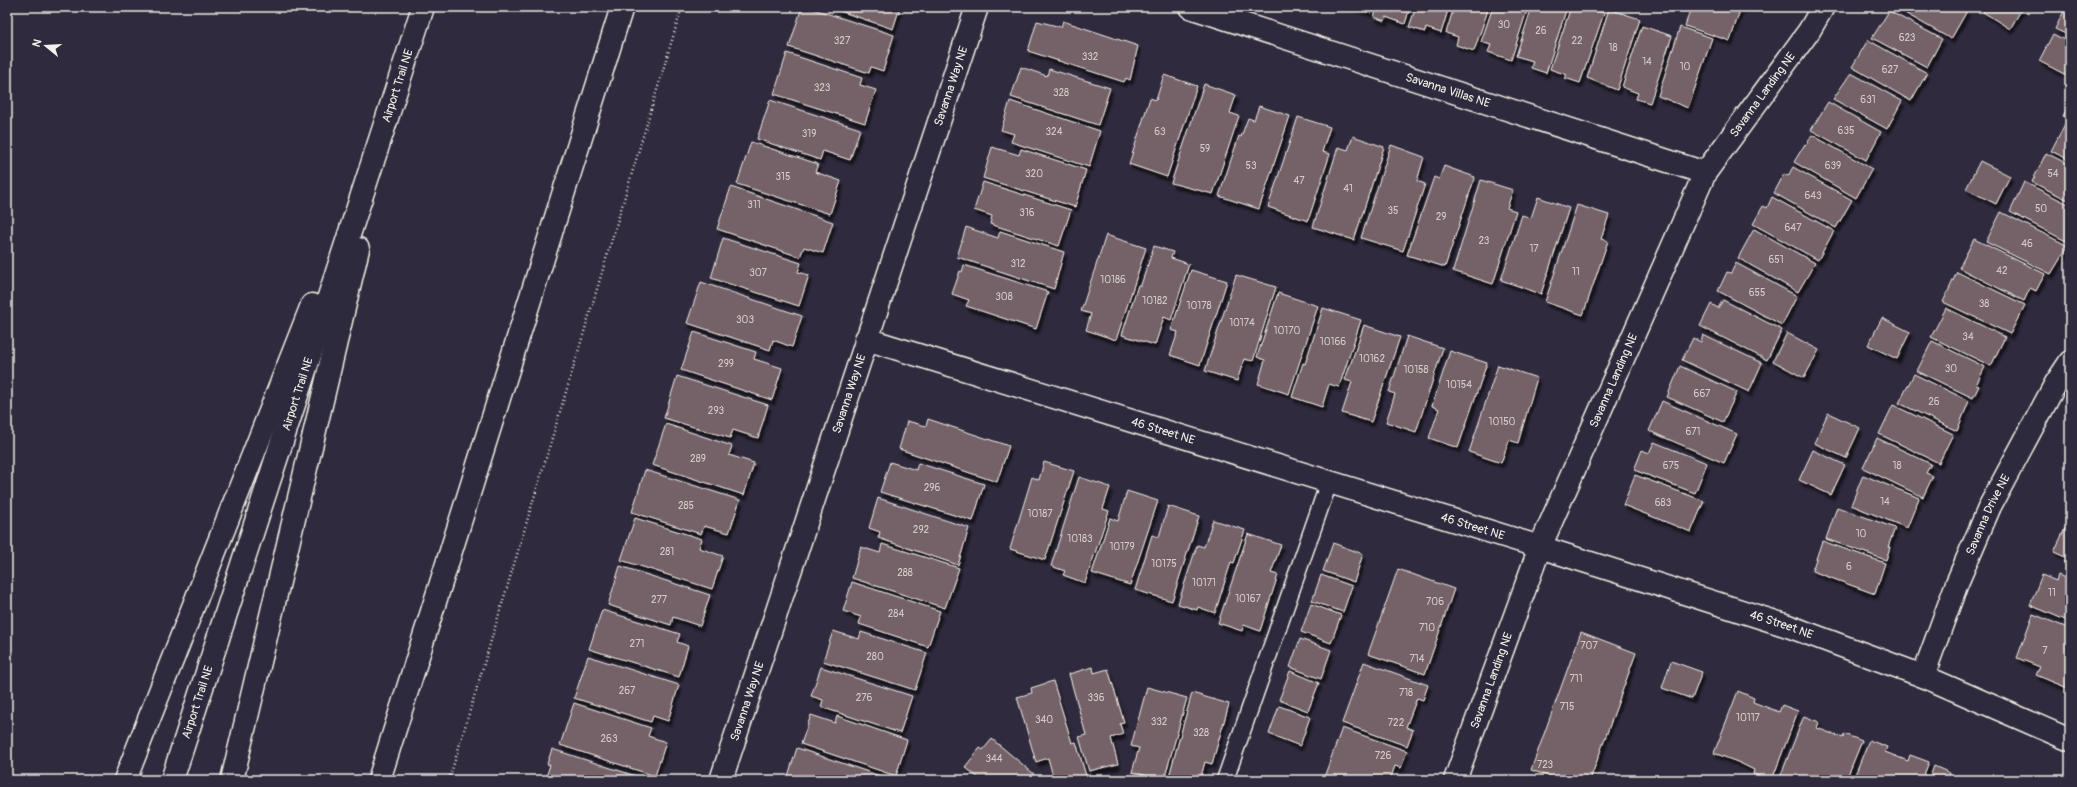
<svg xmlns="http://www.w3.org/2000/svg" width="2077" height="787" viewBox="0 0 2077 787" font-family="Pangolin,sans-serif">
	<defs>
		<filter id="shadow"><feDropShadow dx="2.5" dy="4.5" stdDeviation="1" flood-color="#0009"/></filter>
	</defs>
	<rect width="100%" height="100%" fill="#2f2a3d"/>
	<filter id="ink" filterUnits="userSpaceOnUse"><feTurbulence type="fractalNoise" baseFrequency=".025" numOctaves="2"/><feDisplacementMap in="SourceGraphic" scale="8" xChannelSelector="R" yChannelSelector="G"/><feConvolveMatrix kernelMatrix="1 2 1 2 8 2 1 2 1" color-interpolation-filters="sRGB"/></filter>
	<g filter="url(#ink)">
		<g fill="#756269" stroke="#f4f1e8" filter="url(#shadow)">
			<polygon points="802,7 807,7 894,35 883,71 871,67 869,73 789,47"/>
			<polygon points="828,7 900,7 893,29"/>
			<polygon points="1353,7 1373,7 1371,13"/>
			<polygon points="1377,7 1410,7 1405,24 1386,17 1385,21 1374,17"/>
			<polygon points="1416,7 1449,7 1441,33 1426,28 1425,32 1409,27"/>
			<polygon points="1454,7 1489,7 1474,51 1456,45 1458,37 1446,33"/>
			<polygon points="1493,7 1528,7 1511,60 1488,52 1491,45 1481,42"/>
			<polygon points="1532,7 1567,7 1546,73 1531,68 1533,61 1516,56"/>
			<polygon points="1571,7 1584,7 1604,13 1580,83 1565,78 1567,75 1550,69"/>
			<polygon points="1691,7 1741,7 1730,41 1685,26"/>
			<polygon points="1894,7 1960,7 1967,11 1951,39"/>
			<polygon points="1986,7 2023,7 2010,29 1983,12"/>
			<polygon points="2066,7 2070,7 2070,36 2055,29"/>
			<polygon points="1609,9 1640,19 1617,90 1587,78"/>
			<polygon points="1889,11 1942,39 1927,67 1872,38"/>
			<polygon points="1037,21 1061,27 1063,21 1138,46 1130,80 1126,78 1124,82 1028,51"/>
			<polygon points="1642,26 1672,36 1650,103 1636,99 1638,93 1622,87"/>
			<polygon points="1680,27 1712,38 1688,108 1658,96"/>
			<polygon points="2053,34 2070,43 2070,72 2068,76 2039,61"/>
			<polygon points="1868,40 1927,73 1911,101 1852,67"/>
			<polygon points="787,53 862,78 860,85 876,90 865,123 774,94"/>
			<polygon points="1021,67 1047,76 1049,69 1110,88 1098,125 1011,97"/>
			<polygon points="1851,73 1902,101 1887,129 1833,99"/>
			<polygon points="1164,75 1197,86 1167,177 1129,164 1150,98 1156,100"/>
			<polygon points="1204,84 1236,95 1230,113 1239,116 1213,194 1171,183"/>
			<polygon points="770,100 860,129 850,160 823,151 820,160 757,139"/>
			<polygon points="1010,101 1100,131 1089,167 1011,142 1014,134 1001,130"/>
			<polygon points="1828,102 1881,132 1866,160 1811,130"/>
			<polygon points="2070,102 2070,120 2063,116"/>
			<polygon points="1259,106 1290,116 1259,209 1219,196 1239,136 1241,137 1248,118 1254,120"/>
			<polygon points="1298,117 1330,127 1322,152 1330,154 1308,221 1268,207"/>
			<polygon points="2066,122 2070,124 2070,160 2051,151"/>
			<polygon points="1812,135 1872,169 1856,198 1794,162 1805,144 1806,145"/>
			<polygon points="1353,136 1384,147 1354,240 1313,227 1338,147 1348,150"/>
			<polygon points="751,142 818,164 815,172 841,181 830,214 737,184"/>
			<polygon points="1391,145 1424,157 1417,181 1425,184 1403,251 1361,238"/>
			<polygon points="992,147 1019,155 1021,149 1086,170 1075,207 983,178"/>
			<polygon points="2046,153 2070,165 2070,201 2032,182"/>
			<polygon points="1980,161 2010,176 1996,204 1966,189"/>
			<polygon points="1444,166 1475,177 1445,267 1407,255 1434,177 1439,179"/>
			<polygon points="1793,167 1852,200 1836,228 1774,193 1784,174 1788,176"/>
			<polygon points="1481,180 1513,190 1507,208 1516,211 1493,284 1453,271"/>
			<polygon points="983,182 1071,210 1059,246 990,224 992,216 974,210"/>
			<polygon points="2024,182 2070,205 2070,232 2066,241 2010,212"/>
			<polygon points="731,187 833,222 823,253 804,247 800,257 717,229"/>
			<polygon points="1538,197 1569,208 1541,294 1501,280 1522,215 1531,218"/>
			<polygon points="1772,197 1834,231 1818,260 1753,224 1763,206 1767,208"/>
			<polygon points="1577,205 1609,215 1601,239 1608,241 1583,315 1545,302"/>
			<polygon points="2001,212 2068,246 2051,274 1986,242"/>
			<polygon points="966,227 998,238 1000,231 1064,252 1054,289 957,257"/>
			<polygon points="1754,229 1815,263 1798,292 1738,258"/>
			<polygon points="1106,235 1146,248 1116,340 1086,330 1091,314 1081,311"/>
			<polygon points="723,238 801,263 798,272 809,275 799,306 711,278"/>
			<polygon points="1974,239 2045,274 2036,291 2030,288 2024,301 1959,268"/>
			<polygon points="1154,246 1173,252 1171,258 1189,264 1171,320 1164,317 1155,345 1122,335 1138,285 1141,285"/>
			<polygon points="1736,263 1797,296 1782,325 1718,291 1727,272 1731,273"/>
			<polygon points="964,265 1048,292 1036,329 966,306 969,300 952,294 960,271 962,272"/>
			<polygon points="1191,270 1227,281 1200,365 1170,355 1178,332 1171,330"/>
			<polygon points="1957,272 2025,305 2010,334 1943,302"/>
			<polygon points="1236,275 1276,287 1253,361 1244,359 1237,381 1205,371"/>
			<polygon points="701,282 802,316 792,347 773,340 770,350 687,323"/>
			<polygon points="1278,293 1318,306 1289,394 1258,384 1265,360 1257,357"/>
			<polygon points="1723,300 1782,330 1767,360 1700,326 1711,304 1718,308"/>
			<polygon points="1323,308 1361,320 1339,387 1329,384 1322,407 1292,397 1303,363 1305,364"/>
			<polygon points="1946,308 2005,337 1991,366 1931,337"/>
			<polygon points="1882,318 1910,332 1897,359 1868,345"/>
			<polygon points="1364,325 1400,337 1371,422 1342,413 1352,382 1345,380"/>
			<polygon points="694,332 756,352 754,359 782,368 772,400 681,370"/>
			<polygon points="1787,333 1819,350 1804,378 1773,361"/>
			<polygon points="1703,335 1762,363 1749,392 1682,360 1693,338 1701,342"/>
			<polygon points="1407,336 1443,348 1416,432 1386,422 1395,394 1389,392"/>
			<polygon points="1932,341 1985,367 1976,385 1979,386 1973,398 1917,371"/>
			<polygon points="1450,351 1487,363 1458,448 1429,438 1439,409 1432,406"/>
			<polygon points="1498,365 1537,378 1518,443 1509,440 1501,463 1469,452"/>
			<polygon points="1680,366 1737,392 1723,422 1667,397"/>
			<polygon points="1914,374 1969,401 1957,431 1899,403"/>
			<polygon points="677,376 768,405 758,438 733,430 730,438 664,418"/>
			<polygon points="1662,401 1737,434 1724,463 1649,431"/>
			<polygon points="1893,405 1953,434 1939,463 1879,434"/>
			<polygon points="1828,413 1860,428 1846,458 1814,443"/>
			<polygon points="928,419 1009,446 997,482 899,449 907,421 926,426"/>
			<polygon points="666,424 732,446 729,455 754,463 744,495 652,465"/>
			<polygon points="1877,438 1931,464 1926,473 1933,476 1923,497 1863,468"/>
			<polygon points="1654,442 1707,463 1695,493 1634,470 1642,450 1649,453"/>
			<polygon points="1813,450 1845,465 1831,495 1799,480"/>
			<polygon points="890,462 916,470 918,463 984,484 973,521 880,492"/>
			<polygon points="1044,462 1074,471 1045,560 1010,549 1032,477 1039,480"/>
			<polygon points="645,470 740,500 729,533 704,526 701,534 632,512"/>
			<polygon points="1635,475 1704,501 1691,532 1623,505"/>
			<polygon points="1863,475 1919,498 1907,528 1851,505"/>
			<polygon points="1079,477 1110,487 1103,509 1109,511 1085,583 1063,575 1065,571 1051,566"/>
			<polygon points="1127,491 1158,501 1130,585 1092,573 1110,518 1118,521"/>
			<polygon points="878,498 969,528 958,565 878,538 880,532 869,528"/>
			<polygon points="1168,506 1199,516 1172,601 1135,590 1152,535 1159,537"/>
			<polygon points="1837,507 1895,528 1888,547 1890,547 1886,560 1826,539"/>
			<polygon points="635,518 702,539 699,548 723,556 712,589 621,560"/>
			<polygon points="1213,520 1245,530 1234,563 1231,562 1215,613 1198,607 1197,610 1178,604 1197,545 1204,547"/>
			<polygon points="2068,522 2070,523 2070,567 2064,564 2067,558 2054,552"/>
			<polygon points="1248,534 1281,545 1271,573 1278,575 1260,631 1244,625 1242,631 1218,623"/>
			<polygon points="1822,541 1885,563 1875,594 1812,571"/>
			<polygon points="1333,543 1363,554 1354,582 1323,571"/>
			<polygon points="882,544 959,568 945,608 852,578 861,547 880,553"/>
			<polygon points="620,566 710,595 700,626 673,617 671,625 608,605"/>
			<polygon points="1398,569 1454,589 1425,674 1368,654"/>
			<polygon points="1321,575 1352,586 1343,612 1312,601"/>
			<polygon points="2042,575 2056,581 2058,575 2070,580 2070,622 2030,605"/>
			<polygon points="852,582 940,611 928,647 859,624 861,617 843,611"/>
			<polygon points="1311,604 1341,615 1331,643 1301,632"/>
			<polygon points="602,610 680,634 677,642 688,646 679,677 589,649"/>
			<polygon points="2033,614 2070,629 2070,689 2036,675 2040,667 2017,658"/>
			<polygon points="833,631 859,639 861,632 927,653 915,690 823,661"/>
			<polygon points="1581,632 1636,653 1590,780 1560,780 1531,770"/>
			<polygon points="1300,639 1331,650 1321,679 1290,667"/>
			<polygon points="588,656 679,685 668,721 653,716 651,722 574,698"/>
			<polygon points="1671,661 1702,672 1692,699 1662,688"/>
			<polygon points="1364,662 1428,685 1423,700 1417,698 1406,727 1413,730 1407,746 1342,723"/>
			<polygon points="821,667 912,696 900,733 821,707 823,700 811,696"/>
			<polygon points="1093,667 1094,673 1108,669 1124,722 1120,724 1123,734 1111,738 1118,764 1089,771 1079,737 1086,735 1069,674"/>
			<polygon points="1290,671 1319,683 1308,711 1279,700"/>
			<polygon points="1053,681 1072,743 1076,742 1086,776 1070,780 1054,780 1048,758 1036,762 1017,697 1032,693 1031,688"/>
			<polygon points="1147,687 1187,698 1164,780 1132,772 1139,748 1131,746"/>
			<polygon points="1738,691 1754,698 1753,702 1779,712 1782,705 1798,711 1772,780 1753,774 1754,770 1740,763 1714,753"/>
			<polygon points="1192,693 1229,704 1212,764 1205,762 1200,780 1168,780"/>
			<polygon points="574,703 651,728 648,736 666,742 655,776 560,745"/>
			<polygon points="1279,706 1310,717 1300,746 1269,734"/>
			<polygon points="811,715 835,723 837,716 907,740 896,776 801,744"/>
			<polygon points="1804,716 1819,722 1817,728 1843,738 1844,734 1862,741 1846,780 1779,780"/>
			<polygon points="1342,728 1407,751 1401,768 1395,766 1390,780 1323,780"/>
			<polygon points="992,739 1034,774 1032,777 1036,780 981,780 965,767 980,748 983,750"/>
			<polygon points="1869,740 1887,747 1885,752 1908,761 1910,755 1929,762 1922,780 1853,780"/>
			<polygon points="797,748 892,780 787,779"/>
			<polygon points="552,749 648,780 545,780 550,765 547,764"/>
			<polygon points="1934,766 1950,773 1947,780 1929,780"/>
		</g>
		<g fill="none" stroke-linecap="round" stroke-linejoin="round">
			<defs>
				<polyline id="service" points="1225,780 1329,482"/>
				<g id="minor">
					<path id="s1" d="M 1190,7 L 1705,173"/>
					<path id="s2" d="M 866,339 L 1540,547 L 1788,626 L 1923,676 L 2070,740"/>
					<path id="s3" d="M 1923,676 L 1957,583 L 1990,506 L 2056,383 L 2070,362"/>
					<path id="s4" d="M 721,780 L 977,7"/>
					<path id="s5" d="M 1455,780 L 1540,547 L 1705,173 L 1809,31 L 1823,7"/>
				</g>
				<g id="primary">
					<polyline points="125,780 312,305"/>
					<path id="s6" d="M 172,780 L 423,7"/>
					<polyline points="232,780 358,249"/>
					<polyline points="379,780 622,7"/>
				</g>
			</defs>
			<use href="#service" stroke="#f4f1e8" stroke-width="19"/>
			<use href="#minor" stroke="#f4f1e8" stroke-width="25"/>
			<use href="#primary" stroke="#f4f1e8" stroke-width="25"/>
			<polyline stroke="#f4f1e8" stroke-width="2.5" stroke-dasharray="1 3" stroke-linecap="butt" points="449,780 682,7"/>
			<use href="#service" stroke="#2f2a3d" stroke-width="16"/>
			<use href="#minor" stroke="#2f2a3d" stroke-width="22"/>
			<use href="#primary" stroke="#2f2a3d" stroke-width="22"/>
		</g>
	</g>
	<g text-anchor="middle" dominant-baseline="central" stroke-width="3" stroke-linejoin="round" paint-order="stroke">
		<g font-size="10" fill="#d4cdc8">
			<text x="1504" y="25">30</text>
			<text x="1541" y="31">26</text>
			<text x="1907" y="38">623</text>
			<text x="842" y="41">327</text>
			<text x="1577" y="41">22</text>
			<text x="1613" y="48">18</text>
			<text x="1090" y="57">332</text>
			<text x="1647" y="62">14</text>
			<text x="1685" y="67">10</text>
			<text x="1890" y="70">627</text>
			<text x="822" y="88">323</text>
			<text x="1061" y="93">328</text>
			<text x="1868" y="100">631</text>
			<text x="1846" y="131">635</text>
			<text x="1054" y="132">324</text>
			<text x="1160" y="132">63</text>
			<text x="809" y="134">319</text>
			<text x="1205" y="149">59</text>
			<text x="1251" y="166">53</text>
			<text x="1833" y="166">639</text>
			<text x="1034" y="174">320</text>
			<text x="2053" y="174">54</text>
			<text x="783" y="177">315</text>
			<text x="1299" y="181">47</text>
			<text x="1348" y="189">41</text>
			<text x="1813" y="196">643</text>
			<text x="754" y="205">311</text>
			<text x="2041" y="209">50</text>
			<text x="1393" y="211">35</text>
			<text x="1027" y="213">316</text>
			<text x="1441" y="217">29</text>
			<text x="1793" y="228">647</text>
			<text x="1484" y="241">23</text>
			<text x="2027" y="244">46</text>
			<text x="1534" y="249">17</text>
			<text x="1776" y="260">651</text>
			<text x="1018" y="264">312</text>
			<text x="2002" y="271">42</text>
			<text x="1576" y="272">11</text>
			<text x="758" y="273">307</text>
			<text x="1113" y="280">10186</text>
			<text x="1757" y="293">655</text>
			<text x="1004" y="297">308</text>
			<text x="1155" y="301">10182</text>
			<text x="1984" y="304">38</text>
			<text x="1199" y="306">10178</text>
			<text x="745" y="320">303</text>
			<text x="1242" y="323">10174</text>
			<text x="1287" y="331">10170</text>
			<text x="1968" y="337">34</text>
			<text x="1333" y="342">10166</text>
			<text x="1372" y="359">10162</text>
			<text x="726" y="364">299</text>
			<text x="1951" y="369">30</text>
			<text x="1416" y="370">10158</text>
			<text x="1459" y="385">10154</text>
			<text x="1702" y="394">667</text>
			<text x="1934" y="402">26</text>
			<text x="716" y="411">293</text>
			<text x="1502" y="422">10150</text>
			<text x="1693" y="432">671</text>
			<text x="698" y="459">289</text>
			<text x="1671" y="466">675</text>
			<text x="1897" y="466">18</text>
			<text x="932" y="488">296</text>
			<text x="1885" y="502">14</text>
			<text x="1663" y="503">683</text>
			<text x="686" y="506">285</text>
			<text x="1040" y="514">10187</text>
			<text x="921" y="530">292</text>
			<text x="1861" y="534">10</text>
			<text x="1080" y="539">10183</text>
			<text x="1122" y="547">10179</text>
			<text x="667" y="552">281</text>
			<text x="1164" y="564">10175</text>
			<text x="1849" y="567">6</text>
			<text x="905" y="573">288</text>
			<text x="1204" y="583">10171</text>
			<text x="2052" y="593">11</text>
			<text x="1248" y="599">10167</text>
			<text x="659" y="600">277</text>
			<text x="1435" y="602">706</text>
			<text x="896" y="614">284</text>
			<text x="1427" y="628">710</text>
			<text x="637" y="644">271</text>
			<text x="1589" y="646">707</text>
			<text x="2045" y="651">7</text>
			<text x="875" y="657">280</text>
			<text x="1417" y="659">714</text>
			<text x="1576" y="679">711</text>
			<text x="627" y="691">267</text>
			<text x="1406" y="693">718</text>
			<text x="864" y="698">276</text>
			<text x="1096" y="698">336</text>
			<text x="1567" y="707">715</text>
			<text x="1748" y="718">10117</text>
			<text x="1044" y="720">340</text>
			<text x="1159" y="722">332</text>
			<text x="1396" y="723">722</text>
			<text x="1201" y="733">328</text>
			<text x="609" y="739">263</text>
			<text x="1383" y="756">726</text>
			<text x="994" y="759">344</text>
			<text x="1545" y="765">723</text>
		</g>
		<g font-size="12" fill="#f4f1e8" stroke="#2f2a3d">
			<text stroke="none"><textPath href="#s6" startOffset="730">Airport Trail NE</textPath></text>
			<text stroke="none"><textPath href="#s4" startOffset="731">Savanna Way NE</textPath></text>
			<text stroke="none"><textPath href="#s1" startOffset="271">Savanna Villas NE</textPath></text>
			<text stroke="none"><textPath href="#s5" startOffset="754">Savanna Landing NE</textPath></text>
			<text stroke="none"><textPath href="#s5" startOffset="430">Savanna Landing NE</textPath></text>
			<text stroke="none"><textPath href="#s4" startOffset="407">Savanna Way NE</textPath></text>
			<text stroke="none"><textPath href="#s6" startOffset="406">Airport Trail NE</textPath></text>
			<text stroke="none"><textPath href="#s2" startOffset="311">46 Street NE</textPath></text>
			<text stroke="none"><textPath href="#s3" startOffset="174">Savanna Drive NE</textPath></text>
			<text stroke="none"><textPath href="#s2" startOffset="635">46 Street NE</textPath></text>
			<text stroke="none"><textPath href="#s2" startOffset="959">46 Street NE</textPath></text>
			<text stroke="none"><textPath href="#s5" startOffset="106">Savanna Landing NE</textPath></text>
			<text stroke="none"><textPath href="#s4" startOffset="83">Savanna Way NE</textPath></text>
			<text stroke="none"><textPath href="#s6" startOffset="82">Airport Trail NE</textPath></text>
		</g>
	</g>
	<rect width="2077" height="787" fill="none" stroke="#2f2a3d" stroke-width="24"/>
	<rect x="12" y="12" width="2053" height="763" fill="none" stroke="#f4f1e8" stroke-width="1.5" filter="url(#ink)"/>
	<g transform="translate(46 46) rotate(288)" stroke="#2f2a3d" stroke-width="3" paint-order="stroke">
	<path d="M0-3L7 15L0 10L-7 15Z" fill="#f4f1e8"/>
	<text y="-6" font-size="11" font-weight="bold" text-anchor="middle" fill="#f4f1e8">N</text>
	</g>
</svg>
